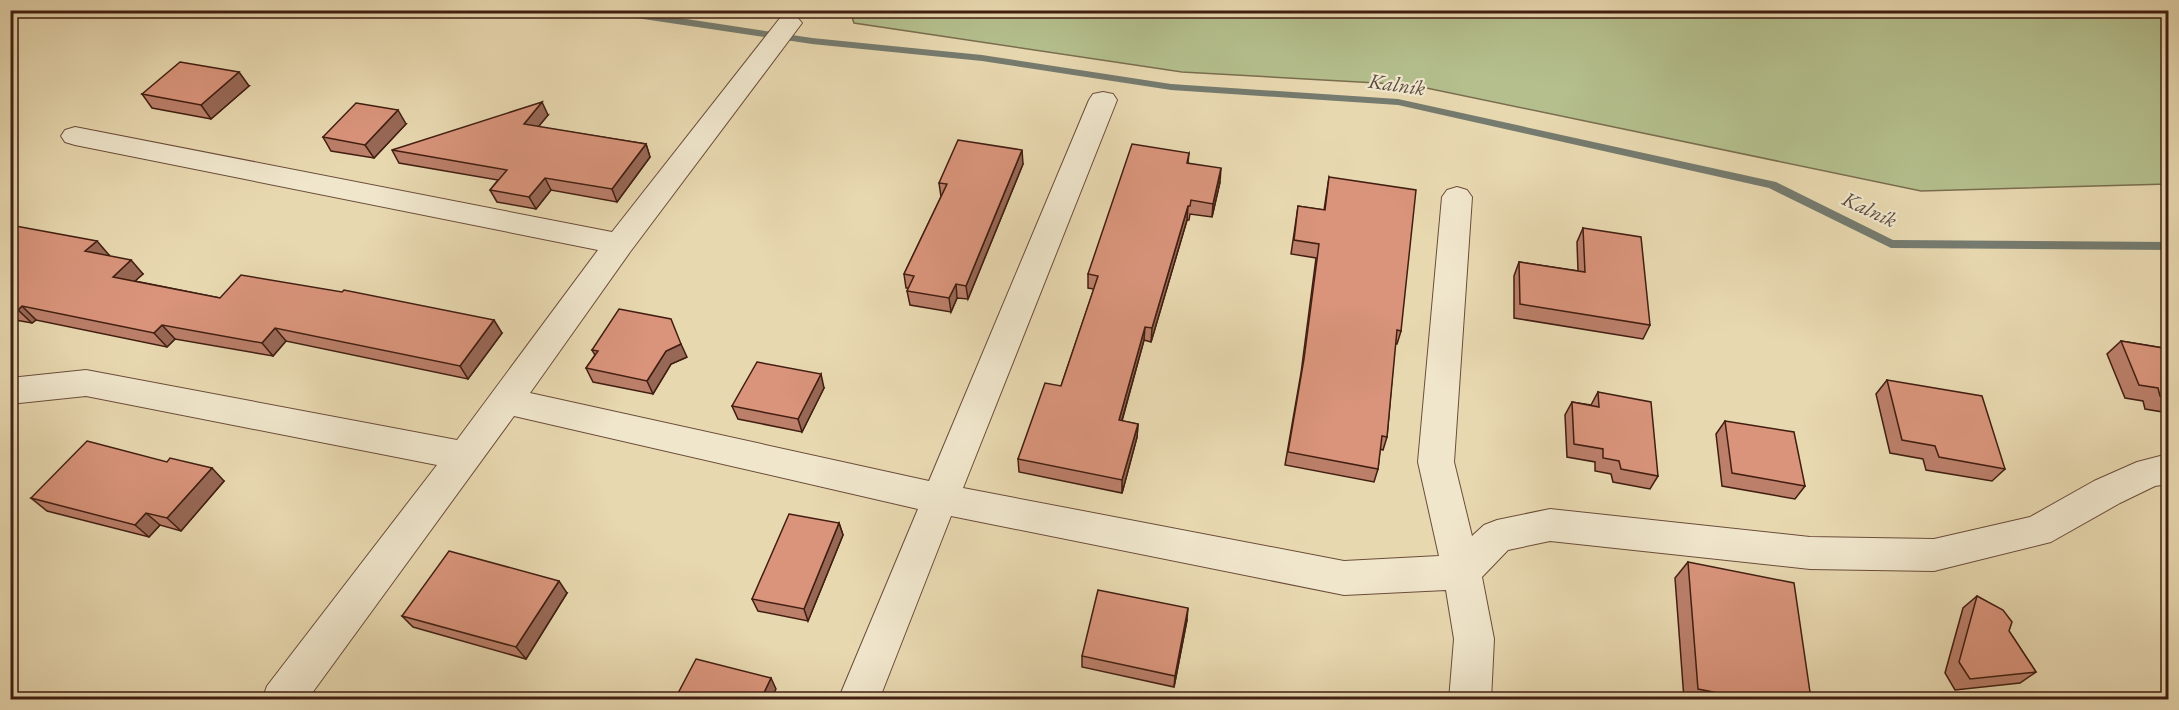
<svg xmlns="http://www.w3.org/2000/svg" width="2179" height="710" viewBox="0 0 2179 710" font-family="'EB Garamond',serif">
	<rect width="100%" height="100%" fill="#e8d8b0"/>
	<filter id="stains"><feTurbulence type="fractalNoise" baseFrequency=".00333" numOctaves="4"/><feColorMatrix values="0 0 0 0 .2 0 0 0 0 .09 0 0 0 0 .02 0 0 0 .5 -.17"/></filter>
	<radialGradient id="worn" r=".72"><stop offset=".6" stop-color="#630" stop-opacity="0"/><stop offset="1" stop-color="#630" stop-opacity=".3"/></radialGradient>
	<polygon fill="#b4bf8d" stroke="#7a6e4f" stroke-width="1.5" points="850,11 2168,11 2168,184 1921,191 1412,85 1182,72 854,23"/>
	<g fill="none" stroke-linecap="round" stroke-linejoin="round">
		<polygon fill="#757b6f" fill-rule="evenodd" points="598,10 627,10 812,38 982,55 1171,84 1398,99 1776,182 1893,240 2168,242 2168,250 1891,248 1769,188 1398,105 1171,90 982,61 812,44 603,13"/>
		<defs>
			<polygon id="minor" points="789,15 798,18 802,23 630,252 530,393 929,481 1089,100 1093,94 1103,92 1113,94 1117,100 963,488 1344,561 1439,556 1418,462 1442,197 1447,190 1457,187 1467,190 1472,197 1454,462 1472,536 1484,525 1497,520 1550,509 1810,537 1934,539 2030,517 2094,481 2137,462 2168,454 2168,484 2155,486 2120,503 2051,542 1934,571 1810,569 1550,541 1508,550 1482,577 1494,639 1491,700 1449,700 1454,639 1446,590 1344,595 951,516 879,700 838,700 918,509 514,416 307,700 262,700 267,686 437,465 86,396 10,404 10,378 86,370 457,440 598,250 75,145 65,142 61,136 65,130 75,127 612,232 780,18"/>
		</defs>
		<use href="#minor" stroke="#6b4c39" stroke-width="2"/>
		<use href="#minor" fill="#f0e6cc" fill-rule="evenodd"/>
	</g>
	<g fill="#bb7f6a" stroke="#411e11" stroke-width="1.5">
		<polygon points="249,86 211,119 152,108 142,94"/>
		<polygon points="548,115 538,127 646,144 650,157 617,202 551,190 536,209 497,202 490,190 498,180 399,163 392,150"/>
		<polygon points="406,124 374,158 331,151 323,137"/>
		<polygon points="1189,153 1188,163 1220,182 1212,217 1190,214 1189,220 1187,220 1151,342 1144,340 1122,421 1138,424 1137,437 1122,493 1019,472 1018,459 1061,386 1094,289 1088,288 1088,274"/>
		<polygon points="1023,164 968,299 957,298 951,312 910,305 907,291 909,288 906,288 904,274 941,197 939,183"/>
		<polygon points="1329,177 1401,331 1397,344 1395,344 1387,437 1383,450 1380,449 1378,469 1374,482 1285,465 1301,373 1316,258 1291,254 1296,220 1298,206 1324,210"/>
		<polygon points="10,225 109,255 108,256 143,274 135,281 220,298 502,333 468,379 286,341 273,356 175,339 167,347 36,320 32,323 10,319"/>
		<polygon points="1583,228 1650,325 1643,339 1514,318 1514,276 1519,262 1578,271 1577,242"/>
		<polygon points="2121,341 2169,349 2169,413 2145,409 2143,401 2125,398 2107,354"/>
		<polygon points="592,350 687,357 671,364 653,394 593,382 586,368 595,355"/>
		<polygon points="1887,380 2005,469 1992,481 1926,470 1923,459 1890,453 1876,394"/>
		<polygon points="824,388 802,432 738,419 732,406"/>
		<polygon points="1598,392 1658,476 1650,489 1613,482 1611,474 1595,471 1595,462 1567,457 1565,415 1572,402 1591,405"/>
		<polygon points="1725,421 1805,486 1795,499 1722,486 1716,434"/>
		<polygon points="167,462 224,481 181,531 160,525 149,537 47,511 31,498"/>
		<polygon points="839,523 843,535 808,621 758,611 752,599"/>
		<polygon points="1688,562 1811,699 1684,699 1675,578"/>
		<polygon points="567,593 526,659 413,627 402,616"/>
		<polygon points="1977,596 2009,631 2036,672 2020,683 1955,690 1945,673 1963,608"/>
		<polygon points="1187,620 1174,687 1082,667 1082,656"/>
	</g>
	<g fill="#986856" stroke="#411e11" stroke-width="1.5">
		<polygon points="239,72 249,86 211,119 201,105"/>
		<polygon points="542,102 548,115 530,137 524,124"/>
		<polygon points="398,110 406,124 374,158 365,145"/>
		<polygon points="646,144 650,157 617,202 612,189"/>
		<polygon points="1022,150 1023,164 968,299 966,286"/>
		<polygon points="1221,168 1220,182 1212,217 1213,204"/>
		<polygon points="545,178 551,190 536,209 529,197"/>
		<polygon points="1188,206 1187,220 1151,342 1152,328"/>
		<polygon points="97,241 109,255 98,265 85,251"/>
		<polygon points="131,260 143,274 125,290 113,277"/>
		<polygon points="956,284 957,298 951,312 949,298"/>
		<polygon points="22,306 36,320 32,323 18,310"/>
		<polygon points="494,320 502,333 468,379 460,366"/>
		<polygon points="162,325 175,339 167,347 154,333"/>
		<polygon points="1145,327 1144,340 1118,434 1119,420"/>
		<polygon points="275,328 286,341 273,356 262,343"/>
		<polygon points="681,344 687,357 671,364 653,394 647,381 666,351"/>
		<polygon points="821,374 824,388 802,432 798,419"/>
		<polygon points="1138,424 1137,437 1122,493 1122,480"/>
		<polygon points="212,468 224,481 181,531 167,518"/>
		<polygon points="146,513 160,525 149,537 135,525"/>
		<polygon points="839,523 843,535 808,621 804,609"/>
		<polygon points="559,581 567,593 526,659 516,647"/>
		<polygon points="1188,608 1187,620 1174,687 1175,676"/>
		<polygon points="771,678 776,689 771,699 761,699"/>
	</g>
	<g fill="#d9947b" stroke="#411e11" stroke-width="1.5">
		<polygon points="180,62 239,72 201,105 142,94"/>
		<polygon points="542,102 524,124 646,144 612,189 545,178 529,197 490,190 507,170 392,150"/>
		<polygon points="356,103 398,110 365,145 323,137"/>
		<polygon points="958,140 1022,150 966,286 956,284 949,298 907,291 914,276 904,274 947,184 939,183"/>
		<polygon points="1132,144 1189,153 1187,163 1221,168 1213,204 1191,200 1190,206 1188,206 1152,328 1145,327 1119,420 1138,424 1122,480 1018,459 1045,383 1061,386 1098,276 1088,274"/>
		<polygon points="1329,177 1416,190 1401,331 1397,330 1387,437 1382,436 1378,469 1288,452 1304,359 1319,244 1294,240 1298,206 1325,210"/>
		<polygon points="10,225 97,241 85,251 131,260 113,277 220,298 241,275 342,292 344,290 494,320 460,366 275,328 262,343 162,325 154,333 22,306 18,310 10,308"/>
		<polygon points="1583,228 1641,237 1650,325 1520,304 1519,262 1585,272"/>
		<polygon points="619,309 671,319 681,344 666,351 647,381 586,368 598,351 592,350"/>
		<polygon points="2121,341 2169,349 2169,397 2160,396 2158,388 2139,385"/>
		<polygon points="757,362 821,374 798,419 732,406"/>
		<polygon points="1887,380 1982,396 2005,469 1939,457 1935,446 1902,440"/>
		<polygon points="1598,392 1651,402 1658,476 1621,469 1619,461 1603,458 1603,449 1574,444 1572,402 1599,407"/>
		<polygon points="1725,421 1794,432 1805,486 1732,473"/>
		<polygon points="87,441 167,462 170,458 212,468 167,518 146,513 135,525 31,498"/>
		<polygon points="789,514 839,523 804,609 752,599"/>
		<polygon points="449,551 559,581 516,647 402,616"/>
		<polygon points="1688,562 1794,583 1811,699 1749,699 1698,689"/>
		<polygon points="1098,590 1188,608 1175,676 1082,656"/>
		<polygon points="1977,596 2003,610 2012,622 2009,631 2036,672 1970,679 1959,662"/>
		<polygon points="696,659 771,678 761,699 675,699"/>
	</g>
	<g text-anchor="middle" dominant-baseline="central" stroke-width="4.5" stroke-linejoin="round" paint-order="stroke">
		<g font-size="21" font-style="italic" fill="#5b4c40" stroke="#f0e6cc">
			<text transform="translate(1397 84) rotate(8)">Kalník</text>
			<text transform="translate(1870 209) rotate(25)">Kalník</text>
		</g>
	</g>
	<rect width="2179" height="710" fill="none" stroke="#e8d8b0" stroke-width="36"/>
	<rect x="12" y="12" width="2155" height="686" fill="none" stroke="#411e11" stroke-width="3"/>
	<rect x="18" y="18" width="2143" height="674" fill="none" stroke="#411e11" stroke-width="1.5"/>
	<rect width="100%" height="100%" filter="url(#stains)"/>
	<rect width="100%" height="100%" fill="url(#worn)"/>
</svg>
